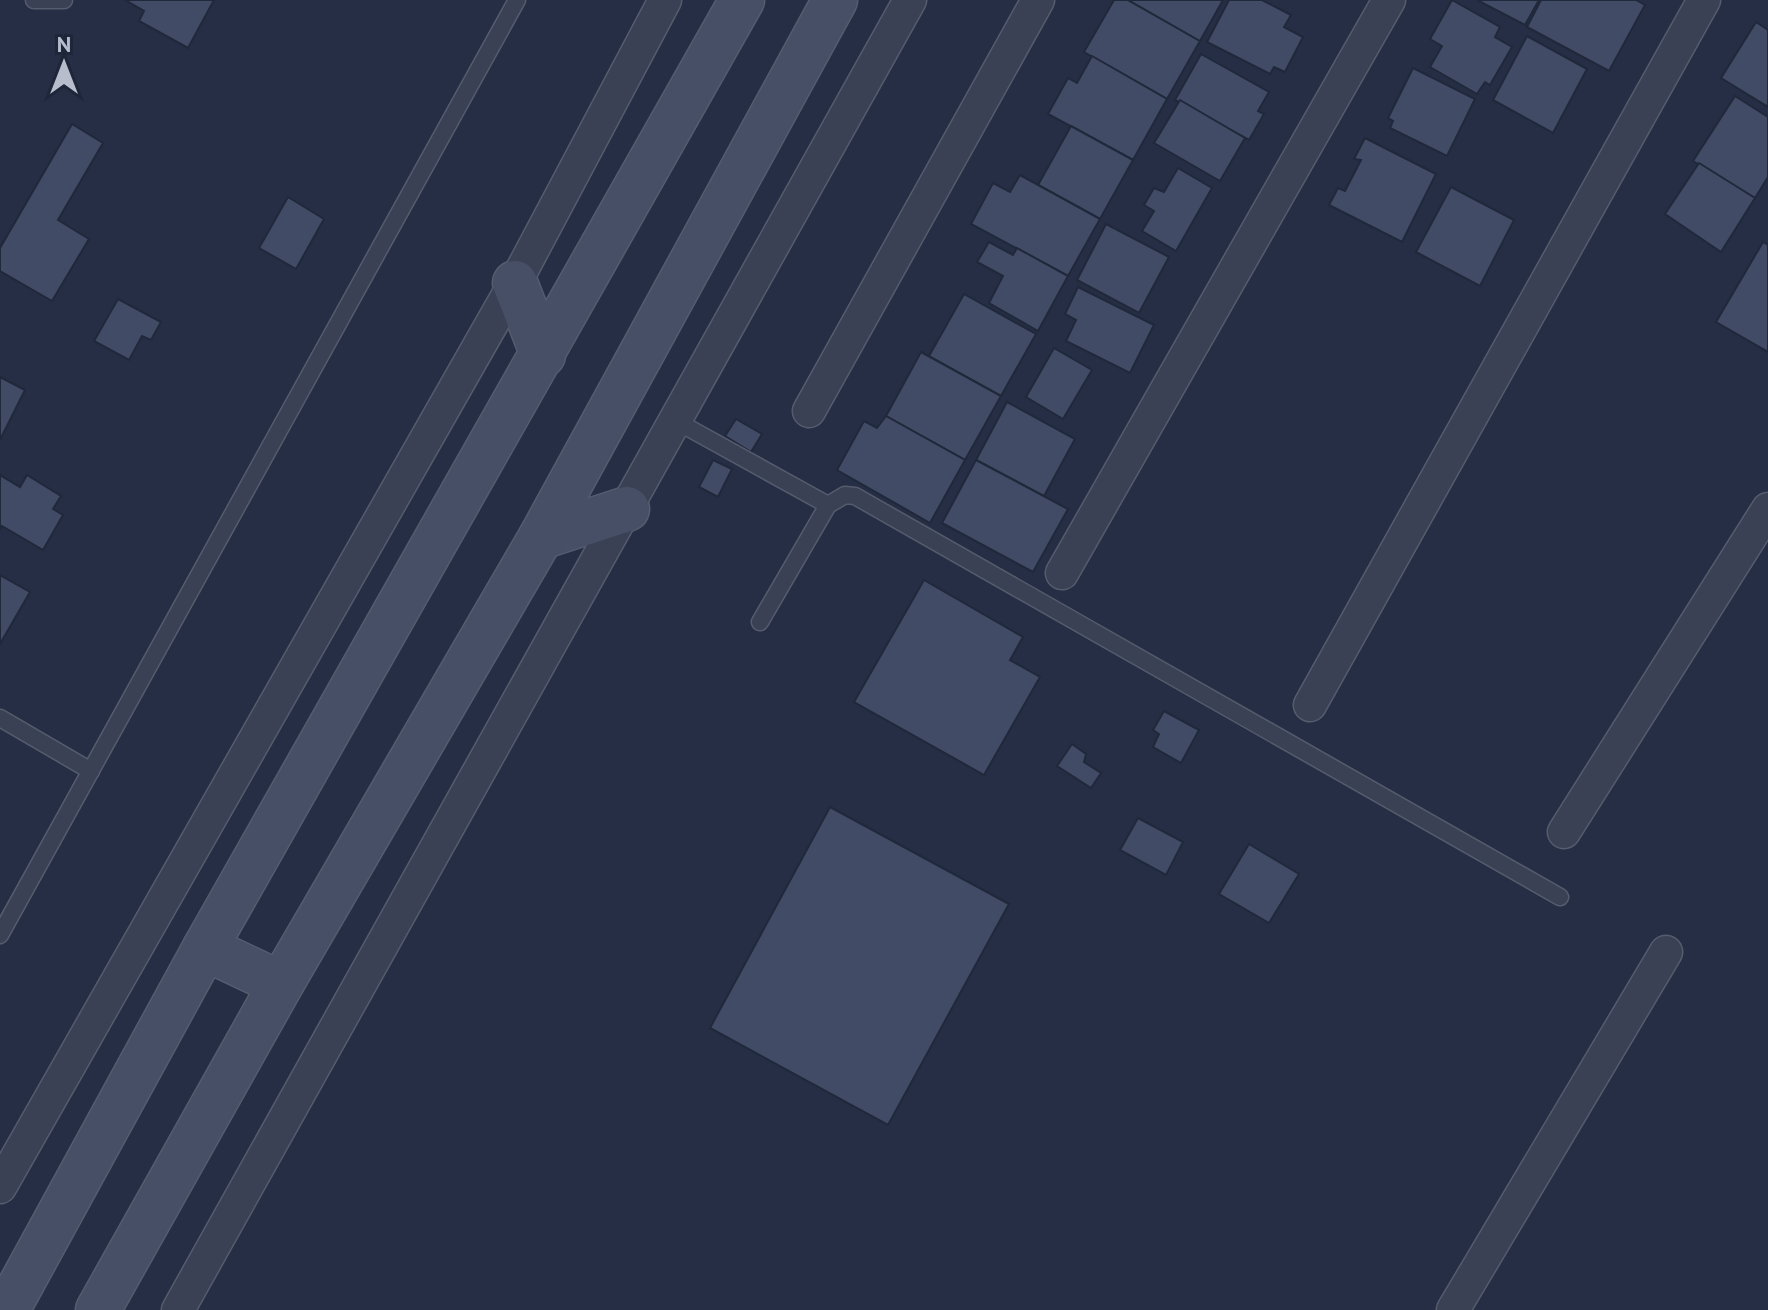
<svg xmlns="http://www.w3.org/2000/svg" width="1768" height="1310" viewBox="0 0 1768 1310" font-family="'PT Sans',sans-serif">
	<rect width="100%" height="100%" fill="#252e44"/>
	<g fill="#424b65" stroke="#20283b" stroke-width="2">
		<polygon points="125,0 214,0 188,48 139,21 144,11"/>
		<polygon points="1114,0 1128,0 1200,41 1167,99 1084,52"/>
		<polygon points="1128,0 1223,0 1200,41"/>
		<polygon points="1229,0 1262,0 1291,15 1284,27 1303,37 1285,72 1274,67 1270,74 1207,42"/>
		<polygon points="1452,0 1500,27 1495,37 1512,47 1490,85 1485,82 1477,94 1430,67 1442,46 1430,39"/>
		<polygon points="1477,0 1539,0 1525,25"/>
		<polygon points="1541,0 1636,0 1645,5 1609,71 1527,27"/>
		<polygon points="1756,22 1768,30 1768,107 1721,78"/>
		<polygon points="1527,36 1587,69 1553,133 1493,100"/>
		<polygon points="1201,54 1269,92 1258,111 1264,114 1249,140 1175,100"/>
		<polygon points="1092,56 1167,99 1133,160 1048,114 1068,78 1077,83"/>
		<polygon points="1413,68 1475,99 1447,156 1390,128 1393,121 1388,118"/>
		<polygon points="1735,96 1768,117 1768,177 1755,198 1693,161"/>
		<polygon points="1180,100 1245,138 1220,181 1154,143"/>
		<polygon points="72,124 103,143 58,220 89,239 52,301 0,271 0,248"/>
		<polygon points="1071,126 1133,160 1100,219 1038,185"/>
		<polygon points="1365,138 1436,174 1402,242 1329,205 1338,188 1345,191 1361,160 1354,159"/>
		<polygon points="1699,163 1755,198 1721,252 1665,214"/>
		<polygon points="1178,168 1212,188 1176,251 1142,231 1154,211 1144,205 1154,188 1164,192"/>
		<polygon points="1020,175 1100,219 1068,276 971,224 993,183 1010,192"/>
		<polygon points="1451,187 1514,220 1480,286 1416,252"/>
		<polygon points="288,197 324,219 296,269 259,248"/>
		<polygon points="1106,224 1169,257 1139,313 1077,280"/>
		<polygon points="989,242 1013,255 1017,248 1068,276 1038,331 989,303 1003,276 977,262"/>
		<polygon points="1763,242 1768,245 1768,352 1716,322"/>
		<polygon points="1078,287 1154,325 1130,373 1066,341 1076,320 1065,314"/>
		<polygon points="964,294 1036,334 1001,396 929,356"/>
		<polygon points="118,299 161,322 151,340 142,336 129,360 94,341"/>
		<polygon points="1054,348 1092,370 1063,419 1026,397"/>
		<polygon points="921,352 1001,396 965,460 886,416"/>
		<polygon points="0,377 25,390 0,440"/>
		<polygon points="1007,402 1075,439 1044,496 976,460"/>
		<polygon points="886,416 965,460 930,523 837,470 864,421 877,428"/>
		<polygon points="736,419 762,434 751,452 725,436"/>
		<polygon points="713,460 732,469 718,497 699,487"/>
		<polygon points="976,460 1068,509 1033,572 942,523"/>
		<polygon points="0,475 20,487 27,475 61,496 53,509 63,515 43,550 2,526 0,529"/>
		<polygon points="0,575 30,592 0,644"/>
		<polygon points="924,580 1023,637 1010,660 1040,677 984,775 854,702"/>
		<polygon points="1164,711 1199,730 1181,763 1153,747 1159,734 1153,730"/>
		<polygon points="1072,744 1086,754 1084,762 1101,773 1091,788 1057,766"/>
		<polygon points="830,807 1009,904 888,1125 710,1028"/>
		<polygon points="1138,818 1183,842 1166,875 1120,850"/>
		<polygon points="1249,844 1299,874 1269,923 1219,894"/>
	</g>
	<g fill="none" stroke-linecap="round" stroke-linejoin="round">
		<defs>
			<g id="lane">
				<polyline points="34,0 64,0"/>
				<polyline points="676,421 828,505"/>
				<polyline points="760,622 828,505 845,495 855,496 1560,897"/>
				<polyline points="0,718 91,771"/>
				<polyline points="0,935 517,0"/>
			</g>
			<g id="street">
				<polyline points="809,411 1038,0"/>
				<polyline points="1062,573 1389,0"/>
				<polyline points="1310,705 1704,0"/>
				<polyline points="1564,832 1768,509"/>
				<polyline points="0,1187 515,283 665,0"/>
				<polyline points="178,1310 910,0"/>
				<polyline points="1453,1310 1666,952"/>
			</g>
			<g id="secondary">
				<polyline points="515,283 543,355"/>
				<polyline points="541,537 627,509"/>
				<polyline points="205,948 281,984"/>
				<polyline points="7,1310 205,948 742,0"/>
				<polyline points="98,1310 281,984 541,537 835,0"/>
			</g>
		</defs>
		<use href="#lane" stroke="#555c6e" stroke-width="19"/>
		<use href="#street" stroke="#555c6e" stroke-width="35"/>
		<use href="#secondary" stroke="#555c6e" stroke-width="47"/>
		<use href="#lane" stroke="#3a4154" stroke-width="16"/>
		<use href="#street" stroke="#3a4154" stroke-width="32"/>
		<use href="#secondary" stroke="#474f67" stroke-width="44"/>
	</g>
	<g transform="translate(64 64)" stroke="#1e2639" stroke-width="6" paint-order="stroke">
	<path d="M0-6L14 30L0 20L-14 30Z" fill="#b7bdcd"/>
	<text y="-12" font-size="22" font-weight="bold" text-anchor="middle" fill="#b7bdcd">N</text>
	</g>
</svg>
